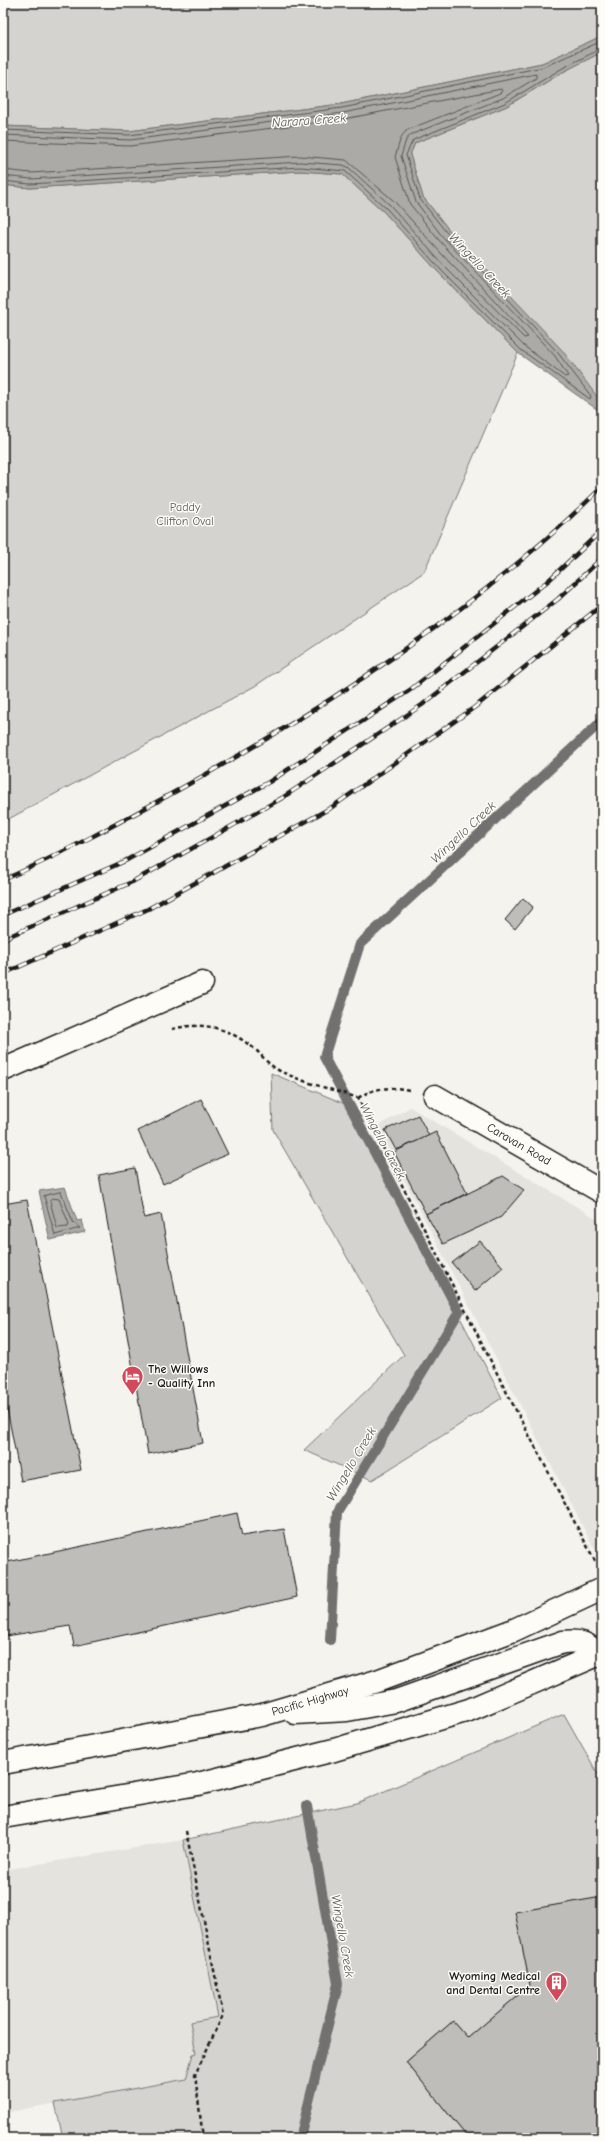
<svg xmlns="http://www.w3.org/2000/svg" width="605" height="2141" viewBox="0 0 605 2141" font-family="'Comic Neue',sans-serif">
	<rect width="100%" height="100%" fill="#f4f3ee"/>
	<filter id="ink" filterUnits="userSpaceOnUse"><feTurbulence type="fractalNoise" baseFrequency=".025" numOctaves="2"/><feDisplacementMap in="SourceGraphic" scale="8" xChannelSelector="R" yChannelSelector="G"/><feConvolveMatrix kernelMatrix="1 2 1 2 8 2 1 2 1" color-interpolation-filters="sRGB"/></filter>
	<g filter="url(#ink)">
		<g fill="#e4e3de">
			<polygon points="410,1107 602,1222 602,1545 595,1550 377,1127"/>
			<polygon points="183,1840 218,2017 196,2053 193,2054 186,2079 3,2113 3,1870"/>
		</g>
		<g fill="#d4d3cf" stroke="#787876">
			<polygon points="3,3 602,3 602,36 542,63 341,104 129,131 3,126"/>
			<polygon points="602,52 602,406 449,230 423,197 410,155 415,143 507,106 563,72"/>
			<polygon points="300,171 342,174 384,212 439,273 518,353 424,572 255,686 3,822 3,185 30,188"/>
			<polygon points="271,1073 350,1106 502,1398 372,1480 304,1450 404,1355 273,1130"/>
			<polygon points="564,1714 602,1781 602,1897 530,1985 468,2038 453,2021 406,2062 468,2138 63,2138 55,2103 186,2079 193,2054 196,2053 190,2022 218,2017 183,1840 357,1803"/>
		</g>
		<g fill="#abaaa6" stroke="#72716f">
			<polygon points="602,36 602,52 563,72 507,106 415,143 410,155 423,197 449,230 562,350 602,403 602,413 518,353 439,273 384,212 342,174 300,171 30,188 3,185 3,126 129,131 341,104 542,63"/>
			<polygon points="65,1187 77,1221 82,1220 85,1232 50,1240 39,1191"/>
		</g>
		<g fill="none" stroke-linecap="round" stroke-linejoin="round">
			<g stroke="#555553" stroke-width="1">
				<polyline points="3,130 129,135 342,108 543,67 602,41"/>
				<polyline points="3,135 130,140 343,113 536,74 536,78 503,98 410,135 406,140 401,156 416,202 442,236 555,356 568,376 565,377 524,346 445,267 390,205 348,167 343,165 300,162 31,179 3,176"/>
				<polyline points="3,141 130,146 344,119 501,89 502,91 500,93 407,130 401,137 395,157 410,204 438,239 528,337 524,338 450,263 394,201 346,160 300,156 31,173 3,170"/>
				<polyline points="3,181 30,184 300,167 345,171 387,209 441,270 521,350 590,399 591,396 558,353 446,232 420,199 406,155 413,140 505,103 561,69 602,48"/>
				<polygon points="61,1192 73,1222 80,1228 55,1235 44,1196"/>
				<polygon points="52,1198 59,1199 69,1224 68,1227 57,1228 50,1201"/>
			</g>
			<g stroke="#72716f" stroke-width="10">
				<polyline points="330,1640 337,1512 459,1312 324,1057 360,944 602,721"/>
				<polyline points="300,2138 338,1984 307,1806"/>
			</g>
		</g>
		<g fill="#bebdba" stroke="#1c1c1c">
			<polygon points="523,898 533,907 515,929 505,920"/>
			<polygon points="201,1099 228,1154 163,1184 138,1131"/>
			<polygon points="418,1115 429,1136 396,1150 385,1130"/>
			<polygon points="436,1132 467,1193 426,1214 394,1152"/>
			<polygon points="135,1168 144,1218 161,1214 203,1443 148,1454 99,1175"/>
			<polygon points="503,1176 524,1190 501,1217 443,1244 426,1214"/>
			<polygon points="27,1200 81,1470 21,1481 3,1388 3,1204"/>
			<polygon points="480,1241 503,1267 475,1291 452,1263"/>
			<polygon points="237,1513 242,1536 284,1529 297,1597 74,1646 70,1626 6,1636 3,1614 3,1563"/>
			<polygon points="602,1897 602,2138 468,2138 406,2062 453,2021 468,2038 530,1985 515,1912"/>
		</g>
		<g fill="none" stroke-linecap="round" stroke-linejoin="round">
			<defs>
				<g id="minor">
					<polyline points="3,1070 202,983"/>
					<polyline points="435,1096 602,1192"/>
				</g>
				<g id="major">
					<path d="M 295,1713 L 347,1710 L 396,1701 L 563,1642 C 579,1640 589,1643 598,1655"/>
					<polyline points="3,1763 262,1715 377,1681 514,1630 602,1589"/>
					<polyline points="3,1817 198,1784 334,1750 469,1710 602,1653"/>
				</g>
			</defs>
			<use href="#minor" stroke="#1c1c1c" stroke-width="25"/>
			<use href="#major" stroke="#1c1c1c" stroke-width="25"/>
			<g stroke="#1c1c1c" stroke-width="2.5" stroke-dasharray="4 3" stroke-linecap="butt">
				<path d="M 172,1029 C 206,1021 230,1028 257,1051 C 263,1057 271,1067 280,1071 C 304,1083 332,1089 358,1098 L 508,1395 L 595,1561"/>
				<path d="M 358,1098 C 373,1088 390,1086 409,1090"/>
				<polyline points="186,1831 223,2015 195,2075 203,2138"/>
			</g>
			<use href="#minor" stroke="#fdfcf7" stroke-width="22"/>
			<use href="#major" stroke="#fdfcf7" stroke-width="22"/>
			<defs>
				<g id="rail">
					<path d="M 3,880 C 64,853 122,821 180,789 C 330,705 479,608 602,487"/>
					<polyline points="3,915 125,861 269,782 410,690 549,580 602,530"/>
					<polyline points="3,939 132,882 282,798 422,705 558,599 602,558"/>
					<polyline points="3,974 148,909 332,807 475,707 602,605"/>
				</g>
			</defs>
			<use href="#rail" stroke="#1c1c1c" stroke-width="4.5"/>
			<use href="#rail" stroke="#fdfcf7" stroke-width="3" stroke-dasharray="9" stroke-linecap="butt"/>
		</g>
	</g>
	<defs>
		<symbol id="hotel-pin" viewBox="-11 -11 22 30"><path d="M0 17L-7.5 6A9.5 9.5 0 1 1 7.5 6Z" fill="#d1495b" stroke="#fdfcf7"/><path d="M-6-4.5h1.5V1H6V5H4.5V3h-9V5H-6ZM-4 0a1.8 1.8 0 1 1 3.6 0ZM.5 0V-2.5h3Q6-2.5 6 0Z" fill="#fff"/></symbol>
		<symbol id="building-pin" viewBox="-11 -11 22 30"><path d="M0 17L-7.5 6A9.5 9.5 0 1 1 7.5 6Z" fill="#d1495b" stroke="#fdfcf7"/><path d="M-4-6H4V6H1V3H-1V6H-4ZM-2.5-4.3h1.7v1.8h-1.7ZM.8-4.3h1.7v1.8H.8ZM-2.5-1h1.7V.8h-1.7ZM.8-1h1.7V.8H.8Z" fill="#fff"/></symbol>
	</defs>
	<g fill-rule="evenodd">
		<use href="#hotel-pin" x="120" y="1364" width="25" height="34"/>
		<use href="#building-pin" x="544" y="1970" width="25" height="34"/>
	</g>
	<g text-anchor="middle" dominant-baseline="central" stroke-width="3" stroke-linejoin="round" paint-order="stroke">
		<g font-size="12" fill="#5c5c5b" stroke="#fdfcf7">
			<text x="185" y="507">Paddy<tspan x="185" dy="14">Clifton Oval</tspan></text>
		</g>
		<g font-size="12" fill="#1c1c1c" stroke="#fdfcf7">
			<text transform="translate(519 1144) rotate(30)">Caravan Road</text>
			<text transform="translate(310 1701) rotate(-16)">Pacific Highway</text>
		</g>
		<g font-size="12" font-weight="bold" fill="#1c1c1c" stroke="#fdfcf7" text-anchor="start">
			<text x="148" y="1369">The Willows<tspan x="148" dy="14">- Quality Inn</tspan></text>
			<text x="540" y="1976" text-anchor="end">Wyoming Medical<tspan x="540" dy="14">and Dental Centre</tspan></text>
		</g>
		<g font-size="13" font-style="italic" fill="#5c5c5a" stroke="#fdfcf7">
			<text transform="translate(309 120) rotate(-4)">Narara Creek</text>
			<text transform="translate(480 265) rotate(47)">Wingello Creek</text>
			<text transform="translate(463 832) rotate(-43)">Wingello Creek</text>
			<text transform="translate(383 1141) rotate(62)">Wingello Creek</text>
			<text transform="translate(351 1464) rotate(-59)">Wingello Creek</text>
			<text transform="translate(343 1936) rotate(80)">Wingello Creek</text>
		</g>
	</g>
	<rect width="605" height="2141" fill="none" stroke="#fdfcf7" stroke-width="16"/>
	<rect x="8" y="8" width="589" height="2125" fill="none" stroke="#1c1c1c" stroke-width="1.5" filter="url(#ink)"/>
</svg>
